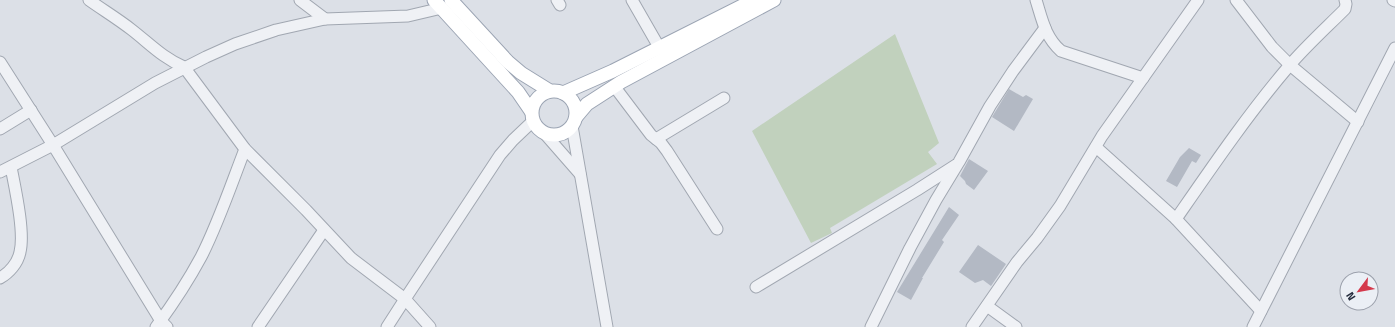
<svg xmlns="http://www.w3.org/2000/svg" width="1395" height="327" viewBox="0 0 1395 327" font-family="'Titillium Web',sans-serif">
	<rect width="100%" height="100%" fill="#dce0e7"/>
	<polygon fill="#c1d1bd" points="895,34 939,143 928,152 937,164 830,228 832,233 811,243 752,131"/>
	<g fill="#b3b9c4">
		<polygon points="1009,89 1023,97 1026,95 1033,99 1014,131 992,117"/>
		<polygon points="1189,148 1201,155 1196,163 1192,161 1177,187 1166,181 1180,157"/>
		<polygon points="969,159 988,171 974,190 966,184 965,181 960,176"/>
		<polygon points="949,207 959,215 942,240 944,242 922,278 923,278 911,300 897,292"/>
		<polygon points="978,245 1006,264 991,286 983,280 975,283 959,272"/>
	</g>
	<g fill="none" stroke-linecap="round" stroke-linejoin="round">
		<defs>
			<g id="minor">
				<path d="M 89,0 C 103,10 118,19 132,30 C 150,44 163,58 184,67 L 245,149 L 306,210 L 351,258 L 405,299 L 430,327"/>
				<polyline points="300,0 325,19"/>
				<polyline points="557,0 560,5"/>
				<polyline points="632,0 659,47"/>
				<path d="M 1036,0 C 1042,19 1045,37 1061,51 L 1143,78"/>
				<polyline points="1236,0 1272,47 1290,65 1358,122"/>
				<polyline points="1393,0 1395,1"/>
				<polyline points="0,62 53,145 161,321 167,327"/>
				<polyline points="614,86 651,135 661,143 667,151 717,229"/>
				<polyline points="572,126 607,327"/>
				<polyline points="0,129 31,110"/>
				<polyline points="545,134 580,174"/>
				<polyline points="656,139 724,98"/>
				<polyline points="1096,147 1176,219 1261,311"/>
				<polyline points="0,172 53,145 155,83 206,57 235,44 276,30 325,19 408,16 442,8"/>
				<path d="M 1176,219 C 1212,167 1248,114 1289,66 C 1306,46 1326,28 1345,9 L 1346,4 L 1345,0"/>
				<path d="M 0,278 C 9,273 18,263 20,252 C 25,232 15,188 11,167"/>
				<polyline points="756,287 917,190 956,165"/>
				<polyline points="987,306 1016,327"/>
				<path d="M 156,327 C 173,304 187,283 201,257 C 218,224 231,185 245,149"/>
				<polyline points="258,327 324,230"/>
				<polyline points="387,327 405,299 500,155 513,140 533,121"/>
				<polyline points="871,327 910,248 936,200 959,162 990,106 1013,71 1045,28"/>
				<polyline points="972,327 1017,262 1037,238 1060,206 1102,136 1198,0"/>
				<polyline points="1253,327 1395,48"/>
			</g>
			<g id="major">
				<polyline points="434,0 518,92 531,111"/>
				<polyline points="451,0 508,62 521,73 550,91"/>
				<circle cx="554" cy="113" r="22"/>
				<polyline points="563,93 613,71 754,0"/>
				<polyline points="576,117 587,104 621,82 774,0"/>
			</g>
		</defs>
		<use href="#minor" stroke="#a1a7b1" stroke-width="13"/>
		<use href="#major" stroke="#9ba4b3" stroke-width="15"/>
		<use href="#minor" stroke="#eff1f5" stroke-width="11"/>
		<use href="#major" stroke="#fff" stroke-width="13"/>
	</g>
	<g transform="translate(1359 291) rotate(238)"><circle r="19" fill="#ebeff5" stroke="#9ca1ac"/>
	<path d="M0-3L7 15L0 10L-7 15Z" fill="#d4394c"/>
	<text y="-6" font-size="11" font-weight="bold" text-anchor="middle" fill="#252d3e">N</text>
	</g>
</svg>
